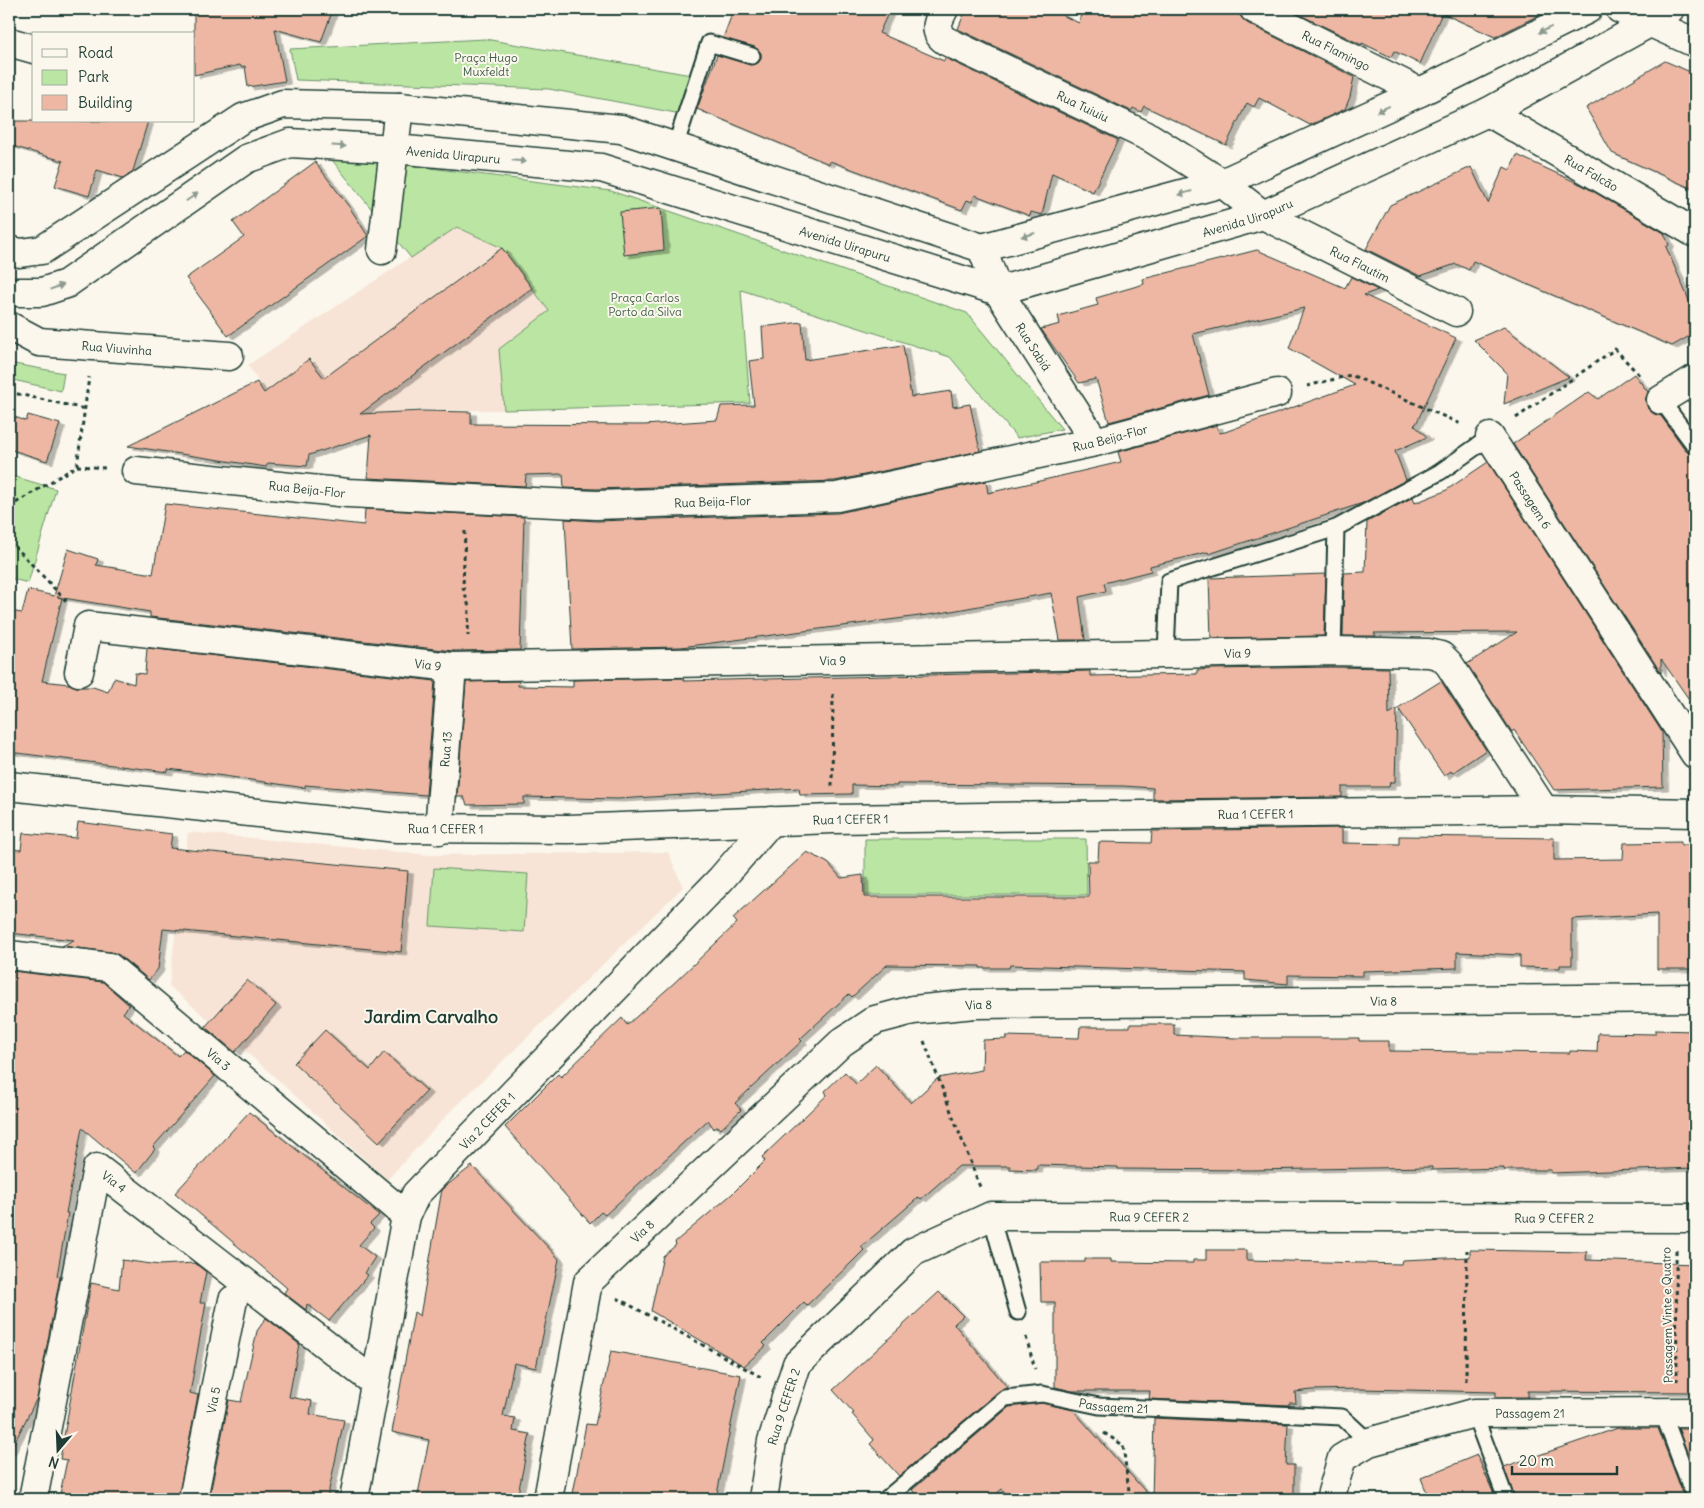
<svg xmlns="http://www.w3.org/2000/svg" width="1704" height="1508" viewBox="0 0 1704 1508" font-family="Delius,sans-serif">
	<defs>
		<filter id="shadow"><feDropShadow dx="5.5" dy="3" stdDeviation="0" flood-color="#0004"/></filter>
	</defs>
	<rect width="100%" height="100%" fill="#fbf7ec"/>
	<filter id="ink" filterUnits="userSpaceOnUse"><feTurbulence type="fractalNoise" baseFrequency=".02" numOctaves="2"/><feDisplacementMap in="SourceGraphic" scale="10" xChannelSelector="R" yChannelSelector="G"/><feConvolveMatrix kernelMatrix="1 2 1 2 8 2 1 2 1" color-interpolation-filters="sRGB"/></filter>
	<g filter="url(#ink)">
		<g fill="#f7e4d6">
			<polygon points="456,227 502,248 549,312 499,349 504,410 413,410 355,418 275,409 248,365"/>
			<polygon points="188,832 431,855 668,852 683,887 450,1112 387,1180 266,1069 169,986"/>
		</g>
		<g fill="#bae5a2" stroke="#6c916b">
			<polygon points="485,39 691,75 681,114 549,89 296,80 290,49"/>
			<polygon points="328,155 611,191 967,313 1062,429 1017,438 950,357 741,290 750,403 504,410 499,349 549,311 502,248 457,227 411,258"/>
			<polygon points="9,363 64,373 61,391 9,379"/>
			<polygon points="9,475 56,489 28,583 9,578"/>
			<polygon points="865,839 1086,839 1087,895 865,895"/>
			<polygon points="434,868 528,874 524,932 430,926"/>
		</g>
		<g fill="#eeb7a3" stroke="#1f3d34" filter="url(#shadow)">
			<polygon points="194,9 333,9 321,42 275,29 285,81 248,87 245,66 241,67 240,65 194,75"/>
			<polygon points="734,9 890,9 879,33 944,61 945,58 1118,140 1093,192 1052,173 1042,215 1031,212 1030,216 975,195 972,202 967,200 962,210 830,161 829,164 697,109 717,55 750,65 758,63 761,59 761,53 755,47 723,38"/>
			<polygon points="966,9 1049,9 1079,23 1082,9 1239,9 1241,17 1247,23 1354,77 1350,97 1345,109 1310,125 1259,98 1254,107 1247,103 1226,145 1144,106 1141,112 1133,108 1131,111 958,29"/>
			<polygon points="1288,9 1551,9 1495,37 1442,13 1420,64 1394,51 1391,57 1362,43 1362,45"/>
			<polygon points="1665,61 1695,74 1695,190 1612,153 1586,108"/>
			<polygon points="9,121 148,121 133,171 123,178 97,170 89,196 55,186 63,161 9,145"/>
			<polygon points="1517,155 1584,186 1664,233 1669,245 1666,247 1695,314 1695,333 1672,346 1473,261 1469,270 1456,264 1420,276 1366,249 1390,205 1471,167 1488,203 1504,167 1510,170"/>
			<polygon points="315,162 350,208 368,236 228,336 186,278 244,237 233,222"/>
			<polygon points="661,208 664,250 624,255 620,212"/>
			<polygon points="502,248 532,288 360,414 423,411 471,412 471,424 644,425 717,420 721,406 754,405 749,361 764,359 762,327 802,322 805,360 903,345 911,397 951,391 953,407 970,404 980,451 835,481 596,489 564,488 563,474 526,475 525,486 368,478 371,435 309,455 307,466 268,463 266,467 128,446 257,382 264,393 309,359 324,378"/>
			<polygon points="1257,250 1345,288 1351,277 1378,290 1364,295 1456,338 1416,424 1414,425 1427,437 1395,451 1406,480 1363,503 1209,554 1208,552 1150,566 1151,571 1104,583 1106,591 1079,597 1085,640 1060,640 1051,593 935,614 681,647 572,649 565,519 597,521 838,513 986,481 988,493 1121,462 1118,452 1217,425 1219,433 1225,432 1355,385 1289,348 1304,308 1193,334 1209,395 1109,422 1096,379 1079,383 1041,329 1060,324 1058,316 1098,305 1096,298 1144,284 1143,279"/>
			<polygon points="1504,327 1569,377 1504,404 1507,373 1474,340"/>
			<polygon points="1634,374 1648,392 1645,400 1648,409 1654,414 1661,416 1687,452 1695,456 1695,708 1661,659 1661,673 1513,444 1589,392 1598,399"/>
			<polygon points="9,415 26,421 28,415 60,424 47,461 9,449"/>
			<polygon points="1488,462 1662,732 1663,787 1554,790 1514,730 1512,732 1467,664 1517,632 1374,633 1376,636 1343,636 1344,573 1365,572 1367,522 1413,497 1415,503 1445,491"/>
			<polygon points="165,504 364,525 365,509 524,517 520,650 453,651 150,617 150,612 57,597 62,598 42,681 69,684 76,687 93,687 108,692 114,678 134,684 135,673 145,674 147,648 435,681 426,795 305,785 305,788 224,776 168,769 168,772 9,752 9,611 22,613 28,590 54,596 68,549 98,559 96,565 153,574"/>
			<polygon points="1326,574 1324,636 1211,638 1209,578"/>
			<polygon points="1333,667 1388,668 1389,714 1397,709 1395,782 1390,782 1389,787 1342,787 1342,797 1153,799 1153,788 1123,786 897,784 897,786 852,785 852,794 800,795 799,788 618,799 524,797 524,804 467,805 464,797 457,797 466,682 519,681 518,686 573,687 573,680 683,678 684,681 1090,671 1090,676 1197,674 1197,670 1212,669"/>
			<polygon points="1441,681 1486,750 1452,773 1451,771 1444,776 1398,708"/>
			<polygon points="78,822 172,834 170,848 408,871 401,952 163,929 158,969 149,980 119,955 111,952 62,946 74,940 9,933 9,849 21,850 23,833 76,838"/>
			<polygon points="1342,828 1342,843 1399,844 1399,836 1554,838 1554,860 1623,859 1624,843 1681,842 1681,845 1695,845 1695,969 1657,969 1657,914 1572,919 1572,965 1560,965 1560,968 1520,967 1520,955 1457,952 1457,968 1363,971 1363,976 1288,975 1288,984 1245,980 1245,972 1010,965 1009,968 980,968 980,966 887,965 852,997 849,994 800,1039 802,1041 735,1103 741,1110 721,1129 718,1126 714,1129 708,1120 605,1215 601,1212 590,1223 505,1127 558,1074 561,1077 622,1018 627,1025 674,983 737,923 733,918 807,852 828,863 841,878 863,875 864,897 1089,897 1088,861 1098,861 1099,842 1151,843 1152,831"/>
			<polygon points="12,971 103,982 129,1005 123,1013 178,1056 184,1050 215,1076 153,1147 155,1149 136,1173 82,1128 66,1213 68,1213 57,1276 60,1277 37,1398 9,1453 9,973"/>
			<polygon points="247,980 276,1005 235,1052 205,1027"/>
			<polygon points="1130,1024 1174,1024 1174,1035 1236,1038 1359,1038 1359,1041 1389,1041 1389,1051 1570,1053 1570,1051 1597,1052 1598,1033 1655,1034 1655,1030 1695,1031 1695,1168 1551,1173 1551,1170 1504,1170 1504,1168 1432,1170 1432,1167 1250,1170 1118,1169 1118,1167 1037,1165 1037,1170 1010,1169 1010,1166 959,1166 921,1199 919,1197 861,1247 864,1250 853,1261 807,1305 804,1302 763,1343 766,1346 744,1366 651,1311 663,1256 676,1245 675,1242 732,1194 765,1161 762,1157 827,1095 825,1091 845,1072 856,1084 876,1065 911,1103 938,1078 982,1070 983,1040 1006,1039 1006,1036 1079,1038 1080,1027 1130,1027"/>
			<polygon points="325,1030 370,1070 384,1052 427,1091 379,1142 294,1063"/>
			<polygon points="249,1112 379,1215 370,1224 374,1228 359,1245 375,1257 365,1273 368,1275 329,1321 307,1304 306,1310 284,1293 287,1288 175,1193"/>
			<polygon points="472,1166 559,1259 536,1368 514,1363 503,1416 515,1418 513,1431 530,1434 517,1499 417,1499 429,1440 392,1432 414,1312 420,1316 442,1189"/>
			<polygon points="1206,1250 1247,1250 1247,1260 1401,1264 1402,1260 1470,1257 1470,1250 1587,1252 1586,1260 1695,1264 1695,1392 1528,1391 1528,1397 1496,1397 1496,1392 1361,1389 1312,1390 1295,1392 1296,1403 1289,1403 1289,1405 1149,1399 1150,1391 1072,1391 1055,1387 1055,1302 1041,1302 1040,1262 1085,1262 1085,1259 1111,1259 1111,1262 1193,1263 1193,1260 1206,1260"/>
			<polygon points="122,1260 159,1265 195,1263 206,1272 200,1303 206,1303 190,1393 198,1395 178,1499 59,1499 67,1460 60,1459 91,1283 119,1289"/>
			<polygon points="939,1292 963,1316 954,1324 1008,1388 999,1391 899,1476 870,1444 874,1440 852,1414 854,1413 833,1390"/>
			<polygon points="266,1318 299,1344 289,1397 312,1401 310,1414 344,1420 327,1499 209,1499 229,1400 241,1402 257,1331"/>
			<polygon points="611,1351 741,1375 716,1499 572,1499 586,1424 595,1425"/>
			<polygon points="1042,1403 1073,1410 1152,1499 1154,1418 1288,1424 1286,1465 1294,1465 1294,1499 1011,1499 1002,1489 990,1499 920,1499 912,1490 1009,1407"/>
			<polygon points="1618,1428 1658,1428 1685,1499 1515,1499 1504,1467"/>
			<polygon points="1678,1428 1695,1428 1695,1473"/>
			<polygon points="1477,1455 1496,1499 1424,1499 1423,1495 1427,1493 1421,1478"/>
		</g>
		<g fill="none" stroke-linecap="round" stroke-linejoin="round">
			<defs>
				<g id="lane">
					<polyline points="675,147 709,43 752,56"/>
					<polyline points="1661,400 1695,446"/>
					<polyline points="1333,651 1336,528"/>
					<polyline points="1166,654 1169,581 1336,528 1440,472 1490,437"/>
					<polyline points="991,1216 1018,1312"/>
					<polyline points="1662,1411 1695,1499"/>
					<polyline points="1474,1413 1506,1499"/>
					<path id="s1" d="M 886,1499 L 1005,1398 L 1042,1394 L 1099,1406 L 1342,1417 L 1369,1442"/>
				</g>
				<g id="street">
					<path id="s2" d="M 944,9 C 938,21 932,32 946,41 L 1151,138 L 1222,183 L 1263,215 L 1456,312"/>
					<path id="s3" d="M 1254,9 L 1420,92"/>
					<polyline points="1620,9 1695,43"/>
					<polyline points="9,42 34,49"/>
					<path id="s4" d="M 1488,112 L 1695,233"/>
					<path id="s5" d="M 982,248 L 998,291 L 1095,442"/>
					<polyline points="9,250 20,253 42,250 243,118 283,104 399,107 621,129 982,248 1222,183 1420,92 1588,9"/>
					<polyline points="382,250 399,107"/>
					<path id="s6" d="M 9,292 L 42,292 L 66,284 L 246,159 L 290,143 L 395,149 L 601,168 L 998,291 L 1263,215 L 1488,112 L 1651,22 L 1670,9"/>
					<path id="s7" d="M 9,326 L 39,342 L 229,356"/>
					<polyline points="1661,400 1695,379"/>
					<path id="s8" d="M 1490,437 L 1695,754"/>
					<path id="s9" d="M 136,471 L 348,493 L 596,505 L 837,497 L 1095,442 L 1277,393"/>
					<path id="s10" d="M 79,672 L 88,626 L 452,667 L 1333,651 L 1429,653 L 1441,656 L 1449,664 L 1544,810"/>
					<path id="s11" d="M 439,830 L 452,667"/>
					<path id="s12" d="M 9,955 L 109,967 L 406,1216"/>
					<path id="s13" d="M 33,1499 L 97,1168 L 374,1382"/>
					<path id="s14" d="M 193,1499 L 233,1300"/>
					<path id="s15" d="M 354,1499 L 406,1216 L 416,1194 L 721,879 L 771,821"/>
					<path id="s16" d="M 548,1499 L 588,1282 L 842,1042 L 875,1020 L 913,1010 L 975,1004 L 1695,998"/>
					<path id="s17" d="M 1330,1499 L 1342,1458 L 1369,1442 L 1474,1413 L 1695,1412"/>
				</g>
				<g id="secondary">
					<path id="s18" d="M 9,786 L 397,828 L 569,829 L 832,819 L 1544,810 L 1695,813"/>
					<path id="s19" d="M 763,1499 L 772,1441 L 797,1364 L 913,1252 L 991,1216 L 1695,1218"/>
				</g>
			</defs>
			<use href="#lane" stroke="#1f3d34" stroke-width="19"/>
			<use href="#street" stroke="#1f3d34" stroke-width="31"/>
			<use href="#secondary" stroke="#1f3d34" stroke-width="31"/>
			<g stroke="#1f3d34" stroke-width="3" stroke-dasharray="4 4" stroke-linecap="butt">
				<polyline points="1307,386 1351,375 1461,424"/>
				<polyline points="9,392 85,409"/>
				<polyline points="1516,418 1615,349 1640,376"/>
				<polyline points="77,466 106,468"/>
				<polyline points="9,507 77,466 89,377"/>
				<polyline points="465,531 463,587 469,607 468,636"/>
				<polyline points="9,540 68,603"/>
				<polyline points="832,786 833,693"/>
				<polyline points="924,1041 980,1187"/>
				<polyline points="1676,1250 1677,1381"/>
				<polyline points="617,1298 761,1377"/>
				<polyline points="1026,1337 1035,1369"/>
				<polyline points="1466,1381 1467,1250"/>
				<polyline points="1104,1433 1123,1445 1130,1499"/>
			</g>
			<use href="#lane" stroke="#fbf7ec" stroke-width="15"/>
			<use href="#street" stroke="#fbf7ec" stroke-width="28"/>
			<use href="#secondary" stroke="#fbf7ec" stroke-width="28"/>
		</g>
		<defs><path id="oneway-solid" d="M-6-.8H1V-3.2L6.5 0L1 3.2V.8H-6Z" transform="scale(1.25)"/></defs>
		<g fill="#8d9a90">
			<use href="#oneway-solid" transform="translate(1545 30) rotate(154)"/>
			<use href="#oneway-solid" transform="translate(1383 109) rotate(155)"/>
			<use href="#oneway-solid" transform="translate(339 146) rotate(3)"/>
			<use href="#oneway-solid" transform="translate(519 161) rotate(5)"/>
			<use href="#oneway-solid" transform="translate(1185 193) rotate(165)"/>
			<use href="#oneway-solid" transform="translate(192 197) rotate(-35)"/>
			<use href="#oneway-solid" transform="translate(1028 235) rotate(165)"/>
			<use href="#oneway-solid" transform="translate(57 287) rotate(-19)"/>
		</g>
	</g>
	<g text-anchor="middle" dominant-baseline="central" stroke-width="4" stroke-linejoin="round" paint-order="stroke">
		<g font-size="12" fill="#1f3d34" stroke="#fbf7ec">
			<text stroke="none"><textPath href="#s3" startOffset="92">Rua Flamingo</textPath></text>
			<text stroke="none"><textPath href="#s2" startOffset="188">Rua Tuiuiu</textPath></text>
			<text stroke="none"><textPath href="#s6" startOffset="488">Avenida Uirapuru</textPath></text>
			<text stroke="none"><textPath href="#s4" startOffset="120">Rua Falcão</textPath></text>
			<text stroke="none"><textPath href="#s6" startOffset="1312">Avenida Uirapuru</textPath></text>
			<text stroke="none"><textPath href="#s6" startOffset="892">Avenida Uirapuru</textPath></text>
			<text stroke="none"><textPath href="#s2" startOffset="508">Rua Flautim</textPath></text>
			<text stroke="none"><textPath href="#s5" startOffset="112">Rua Sabiá</textPath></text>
			<text stroke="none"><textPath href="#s7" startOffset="112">Rua Viuvinha</textPath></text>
			<text stroke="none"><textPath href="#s9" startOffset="982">Rua Beija-Flor</textPath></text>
			<text stroke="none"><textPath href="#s9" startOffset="172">Rua Beija-Flor</textPath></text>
			<text stroke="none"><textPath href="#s8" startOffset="75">Passagem 6</textPath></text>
			<text stroke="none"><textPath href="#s9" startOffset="578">Rua Beija-Flor</textPath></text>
			<text stroke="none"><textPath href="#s10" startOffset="1199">Via 9</textPath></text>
			<text stroke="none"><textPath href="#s10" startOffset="794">Via 9</textPath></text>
			<text stroke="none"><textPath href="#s10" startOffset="389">Via 9</textPath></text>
			<text stroke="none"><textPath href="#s11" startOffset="81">Rua 13</textPath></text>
			<text stroke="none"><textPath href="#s18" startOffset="1249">Rua 1 CEFER 1</textPath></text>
			<text stroke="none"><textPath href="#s18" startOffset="844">Rua 1 CEFER 1</textPath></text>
			<text stroke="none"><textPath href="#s18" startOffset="439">Rua 1 CEFER 1</textPath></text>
			<text stroke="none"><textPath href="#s16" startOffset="1120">Via 8</textPath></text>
			<text stroke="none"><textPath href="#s16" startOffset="715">Via 8</textPath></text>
			<text stroke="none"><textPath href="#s12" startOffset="244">Via 3</textPath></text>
			<text stroke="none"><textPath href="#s15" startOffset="414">Via 2 CEFER 1</textPath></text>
			<text stroke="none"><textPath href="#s13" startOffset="359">Via 4</textPath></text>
			<text stroke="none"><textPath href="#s19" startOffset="545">Rua 9 CEFER 2</textPath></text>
			<text stroke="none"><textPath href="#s19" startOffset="950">Rua 9 CEFER 2</textPath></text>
			<text stroke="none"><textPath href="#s16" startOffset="295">Via 8</textPath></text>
			<text transform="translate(1667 1315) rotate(-91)">Passagem Vinte e Quatro</text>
			<text stroke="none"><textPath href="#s14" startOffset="101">Via 5</textPath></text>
			<text stroke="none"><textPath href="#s1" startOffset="266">Passagem 21</textPath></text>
			<text stroke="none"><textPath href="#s19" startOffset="95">Rua 9 CEFER 2</textPath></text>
			<text stroke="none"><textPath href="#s17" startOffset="239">Passagem 21</textPath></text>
		</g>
		<g font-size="12" fill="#3e5f4a" stroke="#fbf7ec">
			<text x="486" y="57">Praça Hugo<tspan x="486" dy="14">Muxfeldt</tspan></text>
			<text x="645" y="297">Praça Carlos<tspan x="645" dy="14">Porto da Silva</tspan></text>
		</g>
		<g font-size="18" font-weight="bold" fill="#1f3d34" stroke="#fbf7ec">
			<text x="431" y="1016">Jardim Carvalho</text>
		</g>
	</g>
	<rect width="1704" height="1508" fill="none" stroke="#fbf7ec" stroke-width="30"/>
	<rect x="15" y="15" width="1674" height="1478" fill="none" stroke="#1f3d34" stroke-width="2" filter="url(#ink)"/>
	<rect x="32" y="32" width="162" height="90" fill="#fbf7ec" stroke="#a3ada2"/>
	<rect x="42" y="49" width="25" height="8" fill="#fbf7ec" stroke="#a3ada2"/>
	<text x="78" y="58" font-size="15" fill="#1f3d34">Road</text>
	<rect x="42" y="70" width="25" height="15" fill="#bae5a2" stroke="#a3ada2"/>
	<text x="78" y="82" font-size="15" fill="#1f3d34">Park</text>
	<rect x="42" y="95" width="25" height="15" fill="#eeb7a3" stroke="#a3ada2"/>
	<text x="78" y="108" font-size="15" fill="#1f3d34">Building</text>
	<g transform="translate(58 1450) rotate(199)" stroke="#fbf7ec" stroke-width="4" paint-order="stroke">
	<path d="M0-4L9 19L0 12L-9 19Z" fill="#1f3d34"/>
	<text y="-8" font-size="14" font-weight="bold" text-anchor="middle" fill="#1f3d34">N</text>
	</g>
	<path d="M1512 1466v8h105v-8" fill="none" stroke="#1f3d34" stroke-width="2.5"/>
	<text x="1519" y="1466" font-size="15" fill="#1f3d34" stroke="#fbf7ec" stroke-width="4" paint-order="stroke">20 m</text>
</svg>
